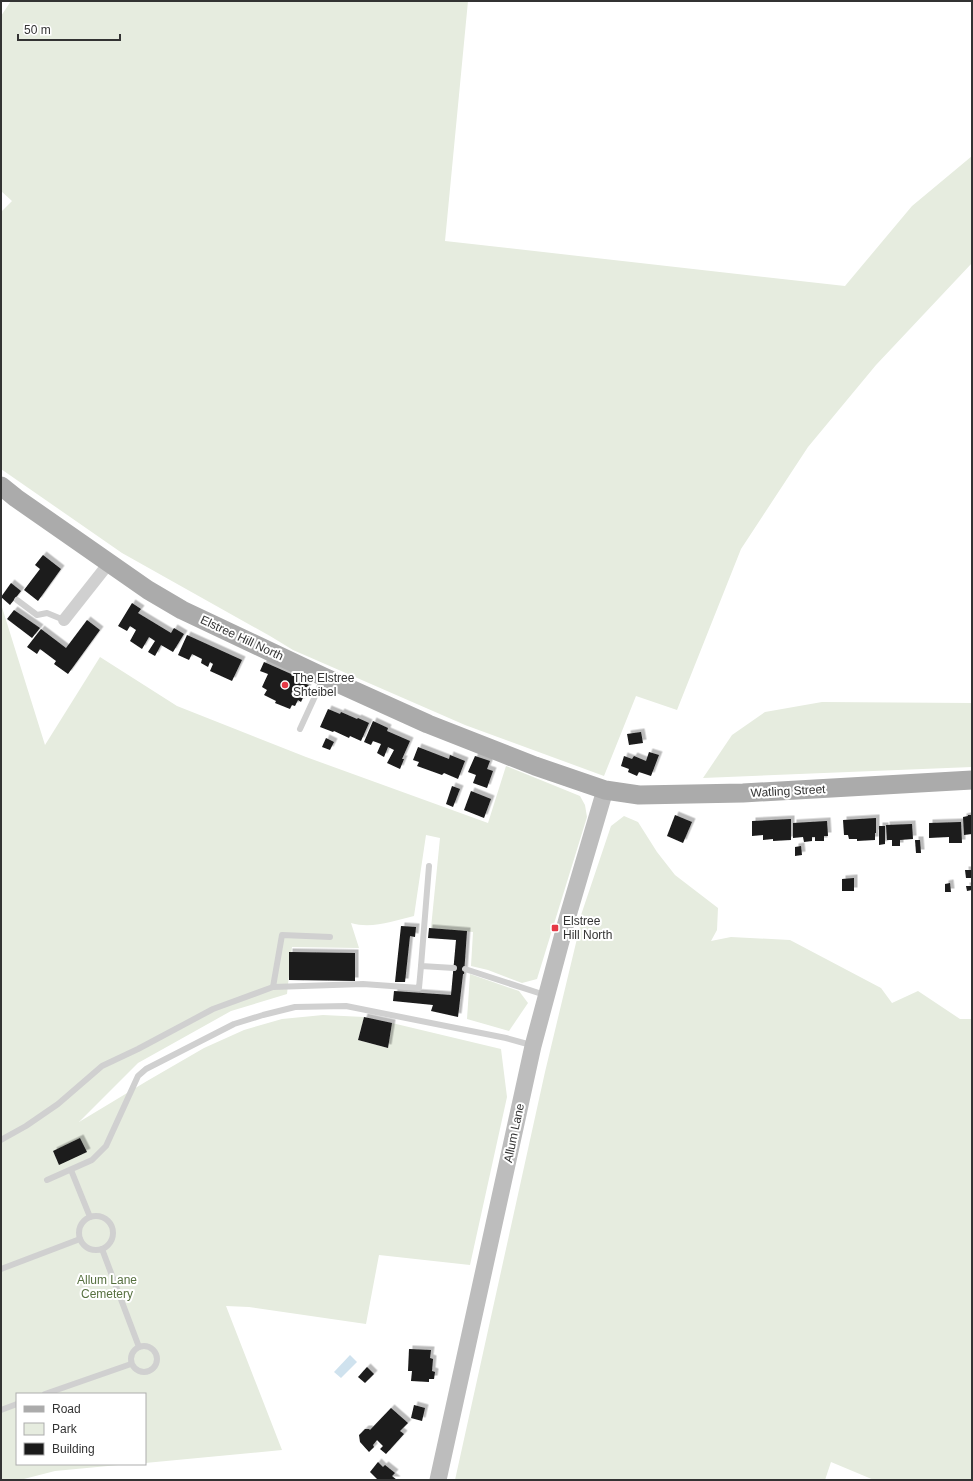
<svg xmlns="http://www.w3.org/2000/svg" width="973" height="1481" viewBox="0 0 973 1481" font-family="Arial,sans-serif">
	<defs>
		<filter id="shadow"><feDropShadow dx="3.5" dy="-3.5" stdDeviation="0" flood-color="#0004"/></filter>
	</defs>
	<rect width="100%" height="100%" fill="#fff"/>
	<g fill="#e6ecdf">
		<polygon points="11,1 468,1 445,241 845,286 912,206 972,156 972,263 876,365 808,447 741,549 677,710 636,696 604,776 465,725 293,650 270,636 122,553 1,469 1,212 12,201 1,191 1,16"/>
		<path d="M 1,604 L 45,745 L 100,657 L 177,706 L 306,757 L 488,823 L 506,766 L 580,796 L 585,805 L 587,817 L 537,979 L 522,983 L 488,970 L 471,966 L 473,932 L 431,928 L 440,838 L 426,835 L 414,916 C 393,921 372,929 351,923 L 359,948 L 292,947 L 287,994 L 231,1011 L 138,1063 L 79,1122 L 147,1081 L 204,1048 L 244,1030 L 282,1019 L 323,1015 L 364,1017 L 358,1040 L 388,1048 L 392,1023 L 501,1049 L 507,1097 L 470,1265 L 379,1255 L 366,1324 L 249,1307 L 226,1306 L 282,1450 L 145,1463 L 145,1394 L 17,1394 L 17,1464 L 129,1464 L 55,1471 L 20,1480 L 1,1480 Z"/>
		<polygon points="822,702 972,703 972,767 703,778 732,735 765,712"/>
		<polygon points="624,816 638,822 657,852 675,875 718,908 717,930 711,941 731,937 790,940 881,988 892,1003 918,991 960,1019 972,1019 972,1480 874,1480 831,1462 825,1480 455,1480 545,1072 581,922 579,921 611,826"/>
		<polygon points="470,974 519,991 528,1003 509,1031 467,1019"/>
	</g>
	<polygon fill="#cfe2ee" points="350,1355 357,1362 341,1378 334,1372"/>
	<g fill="#1a1a1a" filter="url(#shadow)">
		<polygon points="43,555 61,569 38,601 24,590 40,569 35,565"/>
		<polygon points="11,583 21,591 10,605 1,597"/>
		<polygon points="132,603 141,609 138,613 171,633 174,628 184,634 173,652 161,645 155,656 148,652 155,641 149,637 142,649 130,641 136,630 130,626 127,631 118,626"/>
		<polygon points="14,610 40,628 32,638 7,619"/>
		<polygon points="87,620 100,630 68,674 54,664 56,661 40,649 37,654 27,647 41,629 66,648"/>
		<polygon points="187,635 242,660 232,681 210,671 213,664 210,662 208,667 201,663 202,659 192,654 189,660 178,655"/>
		<polygon points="264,662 307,681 306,684 309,685 301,702 298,700 295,706 292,705 290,709 275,703 276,701 264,695 267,690 262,687 268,674 260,671"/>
		<polygon points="328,709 340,714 341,712 357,719 358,718 369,723 361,741 350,736 349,738 334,731 333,732 320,727"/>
		<polygon points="373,721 388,728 387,731 410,741 402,759 404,759 400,769 387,763 394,750 388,747 384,757 377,753 381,744 373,741 371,745 364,742"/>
		<polygon points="641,732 643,743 629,745 627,734"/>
		<polygon points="326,738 334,742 330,750 322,747"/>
		<polygon points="418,747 449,759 450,755 465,761 458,779 444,773 442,775 417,766 419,762 413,760"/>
		<polygon points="649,752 659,755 651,776 639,772 637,776 628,772 629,769 621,766 624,756 632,759 634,756 646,761"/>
		<polygon points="475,756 490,761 487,769 493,771 487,788 473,783 476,775 468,772"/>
		<polygon points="452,786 460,789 453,807 446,804"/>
		<polygon points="471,791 491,799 484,818 464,810"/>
		<polygon points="675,815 692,822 683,843 667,836"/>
		<polygon points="968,815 972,815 972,834 964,835 963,817 968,816"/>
		<polygon points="876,818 876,833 875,833 875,840 857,841 857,839 849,839 848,835 844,835 843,820"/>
		<polygon points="791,819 791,840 773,841 773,839 763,840 763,835 752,836 752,821"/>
		<polygon points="827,821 828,836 824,836 824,841 815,841 815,837 812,837 812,841 804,842 803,837 793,838 793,823"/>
		<polygon points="961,822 962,843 949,843 949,837 929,838 929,823"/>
		<polygon points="912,824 913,839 900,840 900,846 892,846 892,840 887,840 886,825"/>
		<polygon points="879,826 885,826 885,844 879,845"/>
		<polygon points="915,840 920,840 921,853 916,853"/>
		<polygon points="801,846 802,855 795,856 795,847"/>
		<polygon points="965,870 971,870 972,878 966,878"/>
		<polygon points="854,878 854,891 842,891 842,879"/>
		<polygon points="950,883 951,892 945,892 945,884"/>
		<polygon points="966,886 972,886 972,890 967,891"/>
		<polygon points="401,926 416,927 415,937 410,936 405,982 395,982"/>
		<polygon points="429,928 467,931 464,974 463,974 458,1017 431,1011 433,1005 393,1001 394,991 451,995 456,940 428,938"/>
		<polygon points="289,952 355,953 355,981 289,980"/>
		<polygon points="364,1017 392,1023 388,1048 358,1040"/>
		<polygon points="80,1138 87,1152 59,1165 53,1151"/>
		<polygon points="409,1349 431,1350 430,1358 433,1359 432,1371 435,1372 434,1379 429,1379 429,1382 411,1381 412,1371 408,1371"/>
		<polygon points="367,1367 374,1374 365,1383 358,1377"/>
		<polygon points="414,1405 425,1408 422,1421 411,1418"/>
		<polygon points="391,1408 408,1423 400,1431 404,1434 386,1454 380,1449 383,1446 377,1440 373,1445 374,1447 369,1452 360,1442 359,1435 365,1429 369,1429 370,1430"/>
		<polygon points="378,1462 383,1467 385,1465 395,1473 392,1476 397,1480 378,1480 370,1472"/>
	</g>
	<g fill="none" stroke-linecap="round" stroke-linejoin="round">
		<g stroke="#d0d0d0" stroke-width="6">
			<polyline points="17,600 37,615 47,613 64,620"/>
			<polyline points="300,729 323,679"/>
			<polyline points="429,866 421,966 454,968"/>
			<polyline points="465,969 545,995"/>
			<polyline points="273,987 282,935 330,937"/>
			<polyline points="1,1140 26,1126 58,1104 102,1066 138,1049 213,1009 273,987 363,984 419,988 421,966"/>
			<polyline points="71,1170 90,1217"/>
			<polyline points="47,1180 92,1160 106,1146 138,1076 146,1069 234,1024 263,1015 295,1007 346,1006 506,1038 531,1045"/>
			<circle cx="96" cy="1233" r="17"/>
			<polyline points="102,1249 139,1347"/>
			<polyline points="1,1269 80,1239"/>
			<circle cx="144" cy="1359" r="13"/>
			<polyline points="45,1394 131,1364"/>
			<polyline points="1,1410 17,1404"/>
		</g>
		<polyline stroke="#d0d0d0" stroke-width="12" points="64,620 109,563"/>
		<polyline stroke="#bdbdbd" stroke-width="17" points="438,1480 533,1046 567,919 605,790"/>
		<polyline stroke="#ababab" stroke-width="19" points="1,486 16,498 148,590 182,610 324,677 428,724 535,766 605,790 639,795 743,793 972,780"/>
	</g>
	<g fill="#e63946" stroke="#fff" stroke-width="1.5">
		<circle cx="285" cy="685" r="4"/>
		<rect x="551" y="924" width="8" height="8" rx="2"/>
	</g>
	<g text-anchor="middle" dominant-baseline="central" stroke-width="4" stroke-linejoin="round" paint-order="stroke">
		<g font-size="12" fill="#333" stroke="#fff">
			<text transform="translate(242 638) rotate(25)">Elstree Hill North</text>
			<text transform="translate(788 791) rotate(-3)">Watling Street</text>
			<text transform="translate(514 1133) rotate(-78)">Allum Lane</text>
		</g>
		<g font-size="12" fill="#333" stroke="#fff" text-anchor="start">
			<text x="293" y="678">The Elstree<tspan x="293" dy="14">Shteibel</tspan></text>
			<text x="563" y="921">Elstree<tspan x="563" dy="14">Hill North</tspan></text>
		</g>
		<g font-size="12" fill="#56703f" stroke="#fff">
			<text x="107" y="1280">Allum Lane<tspan x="107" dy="14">Cemetery</tspan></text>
		</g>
	</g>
	<rect width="973" height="1481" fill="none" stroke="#333333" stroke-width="4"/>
	<rect x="16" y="1393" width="130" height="72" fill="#ffffff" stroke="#adadad"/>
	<rect x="24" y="1406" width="20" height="6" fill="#ababab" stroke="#adadad"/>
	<text x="52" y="1413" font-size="12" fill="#333333">Road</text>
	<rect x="24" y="1423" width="20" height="12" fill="#e6ecdf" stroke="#adadad"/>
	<text x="52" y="1433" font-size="12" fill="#333333">Park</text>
	<rect x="24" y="1443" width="20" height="12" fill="#1a1a1a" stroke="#adadad"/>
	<text x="52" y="1453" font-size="12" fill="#333333">Building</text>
	<path d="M18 34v6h102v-6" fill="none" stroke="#333333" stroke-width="2"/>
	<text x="24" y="34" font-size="12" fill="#333333" stroke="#ffffff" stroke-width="3" paint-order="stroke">50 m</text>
</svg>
